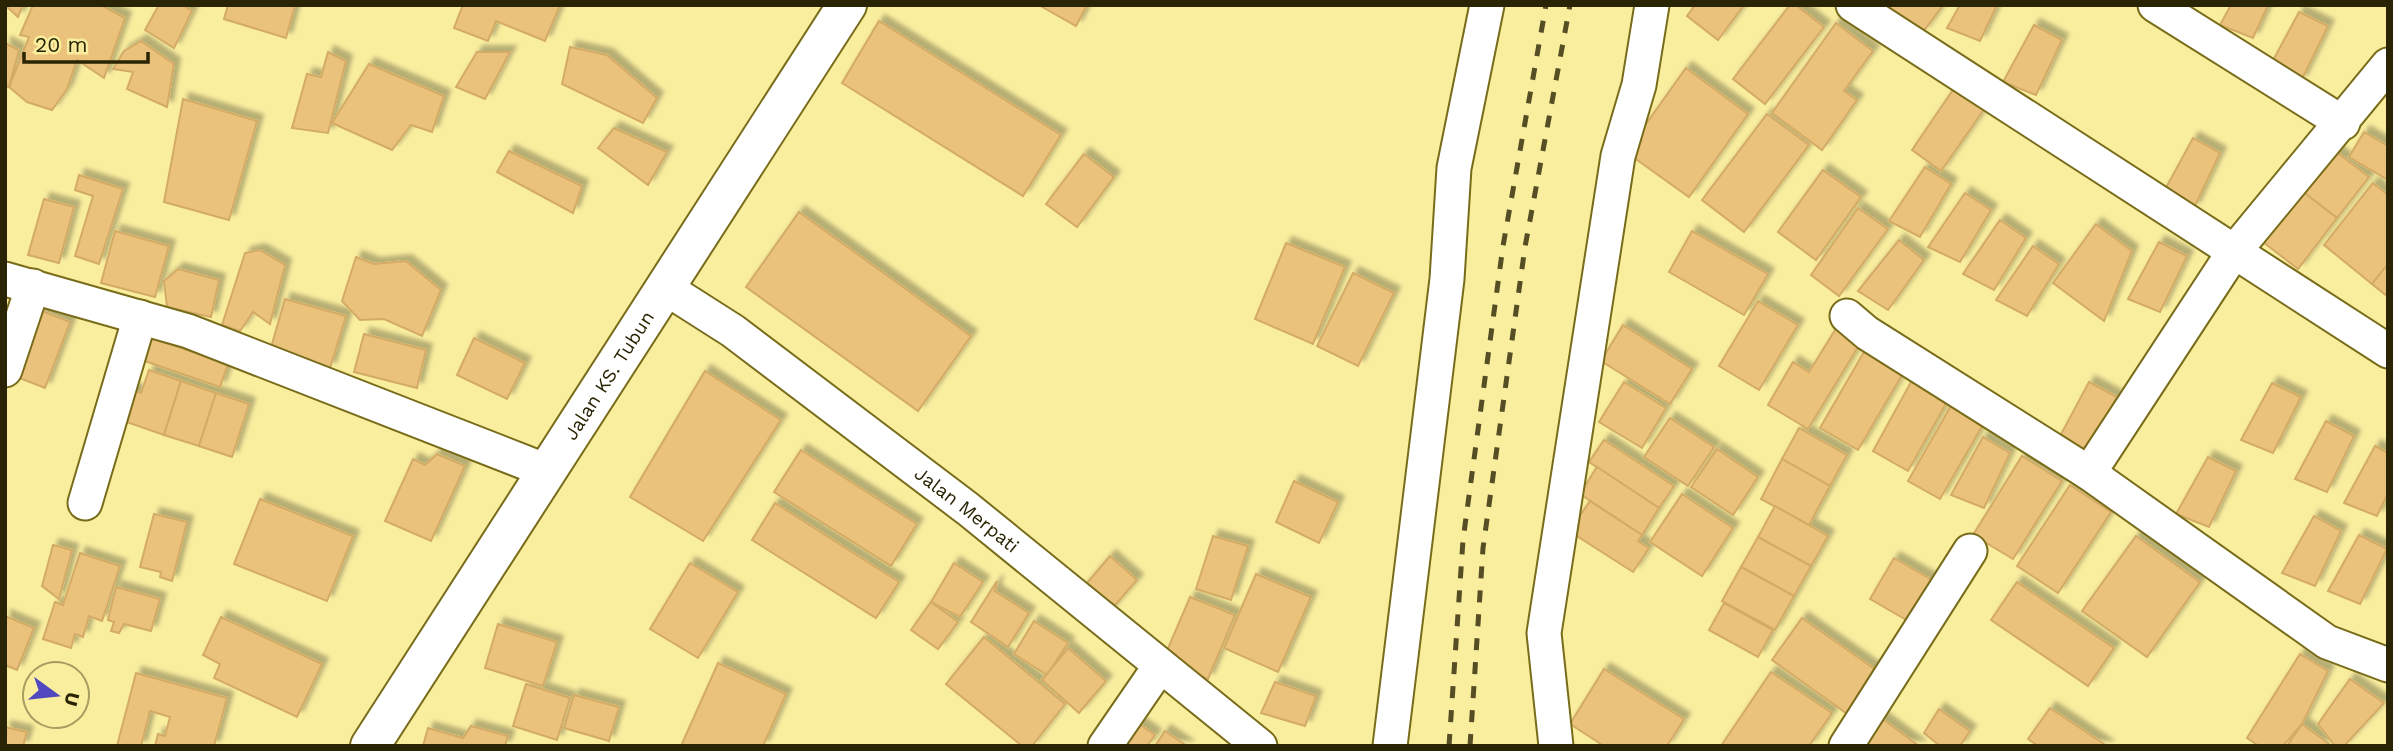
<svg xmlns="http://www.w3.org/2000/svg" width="2393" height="751" viewBox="0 0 2393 751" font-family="'Work Sans',sans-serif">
	<defs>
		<filter id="shadow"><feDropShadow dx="6" dy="-6" stdDeviation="2" flood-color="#0004"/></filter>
	</defs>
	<rect width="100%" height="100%" fill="#f9ed9e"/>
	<g fill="#eac27b" stroke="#d3ab66" stroke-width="2" filter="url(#shadow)">
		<polygon points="5,5 23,5 18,17"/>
		<polygon points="33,5 101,5 125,18 104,78 77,60 67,89 52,110 27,102 9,87 29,37 20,35"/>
		<polygon points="159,5 183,5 192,11 174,48 145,30"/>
		<polygon points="228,5 295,5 286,38 224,19"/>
		<polygon points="463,5 560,5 545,41 496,21 488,41 454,28"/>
		<polygon points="1039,5 1087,5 1076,26"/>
		<polygon points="1695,5 1744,5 1718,40 1687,16"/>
		<polygon points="1790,5 1796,5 1824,27 1765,104 1733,79"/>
		<polygon points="1892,5 1943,5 1923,32 1890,8"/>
		<polygon points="1960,5 1997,5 1980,41 1947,28"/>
		<polygon points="2231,5 2268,5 2253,38 2220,25"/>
		<polygon points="2299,12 2328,26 2301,81 2269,68"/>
		<polygon points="879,21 1061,135 1023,196 842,83"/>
		<polygon points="1836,23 1873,51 1844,91 1857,100 1822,150 1772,113"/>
		<polygon points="2034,25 2062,40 2036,95 2003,82"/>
		<polygon points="141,41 174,64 167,107 127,89 133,72 113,69 124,51"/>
		<polygon points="5,43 19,50 9,87 5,86"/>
		<polygon points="570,47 607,55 657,98 643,123 562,84"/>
		<polygon points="328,52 346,61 328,133 292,128 307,74 321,77"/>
		<polygon points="477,52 510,52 485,99 456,87"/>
		<polygon points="369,64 444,96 432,132 411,125 392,150 332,123"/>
		<polygon points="1686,68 1748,114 1689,197 1626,152"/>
		<polygon points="1955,87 1985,108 1941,171 1912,150"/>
		<polygon points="183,99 257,121 229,220 164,202"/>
		<polygon points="1767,114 1809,145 1744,232 1702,200"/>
		<polygon points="614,128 667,152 648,185 598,148"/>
		<polygon points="2364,132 2388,146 2388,180 2349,157"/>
		<polygon points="2193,138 2220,153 2194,208 2162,195"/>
		<polygon points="2334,150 2369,177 2337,218 2302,191"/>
		<polygon points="509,151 582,186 573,213 497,172"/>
		<polygon points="1084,154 1114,177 1077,227 1046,204"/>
		<polygon points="1925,167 1951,184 1920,237 1889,221"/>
		<polygon points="1823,170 1861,197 1816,260 1778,232"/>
		<polygon points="79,175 123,189 99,264 75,256 93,196 75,190"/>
		<polygon points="2373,183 2388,195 2388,264 2372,284 2324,245"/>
		<polygon points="2302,191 2337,218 2298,269 2263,242"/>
		<polygon points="1965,193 1991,210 1960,262 1928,247"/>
		<polygon points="44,199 74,207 59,263 28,255"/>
		<polygon points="1858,208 1888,229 1839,296 1811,275"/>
		<polygon points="799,212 971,336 918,411 746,287"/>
		<polygon points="2000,220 2026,238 1994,290 1963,274"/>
		<polygon points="2096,224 2132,251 2104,321 2053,283"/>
		<polygon points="115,231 169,246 155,297 101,283"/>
		<polygon points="1692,231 1768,274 1744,315 1669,272"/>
		<polygon points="1899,240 1924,260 1888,310 1858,291"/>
		<polygon points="2159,242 2187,256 2160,312 2128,299"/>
		<polygon points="1286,243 1345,267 1313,344 1255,319"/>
		<polygon points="2033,246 2059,264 2027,316 1996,300"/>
		<polygon points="260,250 285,265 270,324 253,312 240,331 222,325 245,253"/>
		<polygon points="356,257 374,264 406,261 441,290 422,336 384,319 360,320 342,301"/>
		<polygon points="2388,264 2388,297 2372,284"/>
		<polygon points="178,269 219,280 211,317 167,307 164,281"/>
		<polygon points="1353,273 1394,293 1358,366 1317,346"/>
		<polygon points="285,299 346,316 330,368 270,351"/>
		<polygon points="1758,301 1798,325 1759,390 1719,366"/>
		<polygon points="40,310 70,322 45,388 14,376"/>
		<polygon points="1623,325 1692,369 1670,404 1601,361"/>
		<polygon points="1837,327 1861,342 1808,429 1768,405 1793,362 1809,372"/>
		<polygon points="364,334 426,350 417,388 354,372"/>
		<polygon points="146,336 228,364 220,387 139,359"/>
		<polygon points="474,338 525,363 507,399 457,375"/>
		<polygon points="1864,352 1902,375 1858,450 1820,428"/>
		<polygon points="149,370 181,381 164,435 115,418 126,387 141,393"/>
		<polygon points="705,371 781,420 703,541 630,497"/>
		<polygon points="1916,373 1952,393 1908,471 1873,451"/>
		<polygon points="181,381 216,393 199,446 164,435"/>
		<polygon points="1624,382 1666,408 1642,448 1599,422"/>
		<polygon points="2089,382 2117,397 2090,453 2058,440"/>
		<polygon points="2272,383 2301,397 2273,453 2241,440"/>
		<polygon points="216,393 249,404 232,457 199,446"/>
		<polygon points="1956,397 1988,416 1940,499 1908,481"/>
		<polygon points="1670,418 1714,447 1688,486 1644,457"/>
		<polygon points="2326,421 2354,436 2327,492 2295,479"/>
		<polygon points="1799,428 1847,455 1830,486 1782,459"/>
		<polygon points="1983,437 2010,453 1984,508 1951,495"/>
		<polygon points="1604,440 1674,486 1659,508 1589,462"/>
		<polygon points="2375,446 2388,453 2388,493 2377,516 2344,503"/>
		<polygon points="1717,449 1758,477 1733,515 1691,487"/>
		<polygon points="801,450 917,524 891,566 774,492"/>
		<polygon points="437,454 465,466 431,541 385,521 413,459 425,465"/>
		<polygon points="2022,456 2062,481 2013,559 1973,535"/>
		<polygon points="2208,457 2236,471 2209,527 2176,514"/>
		<polygon points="1782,459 1830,486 1809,525 1761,499"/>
		<polygon points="1597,467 1659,508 1642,535 1580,494"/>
		<polygon points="1294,481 1338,502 1319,543 1276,522"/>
		<polygon points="2070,485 2111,512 2058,593 2017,566"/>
		<polygon points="1682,494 1733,528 1702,576 1650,542"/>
		<polygon points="260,499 353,536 327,601 234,564"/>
		<polygon points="1590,501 1642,535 1638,541 1649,548 1633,572 1569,531"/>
		<polygon points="775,503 899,582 876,618 752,540"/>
		<polygon points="1775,506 1828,536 1811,566 1758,537"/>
		<polygon points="154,514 187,522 172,581 160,577 161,572 140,567"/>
		<polygon points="2314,516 2341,531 2315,586 2282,573"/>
		<polygon points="2359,535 2387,549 2360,604 2328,591"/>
		<polygon points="1213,536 1248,546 1231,600 1196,589"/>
		<polygon points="2136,536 2200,582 2147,657 2082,611"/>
		<polygon points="1758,537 1811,566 1794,596 1741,567"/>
		<polygon points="53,545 72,550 59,599 42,586"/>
		<polygon points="80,553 120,566 102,621 89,616 83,637 75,634 71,648 43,639 55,602 63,605"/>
		<polygon points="1110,556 1137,580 1109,612 1082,589"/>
		<polygon points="1894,558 1939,584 1915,625 1870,599"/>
		<polygon points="690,563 738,592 698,658 650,629"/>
		<polygon points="954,563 983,582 960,617 931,602"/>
		<polygon points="1741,567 1794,596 1775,630 1722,601"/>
		<polygon points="1256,574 1311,597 1278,672 1224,648"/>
		<polygon points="997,581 995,591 1029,613 1008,647 971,622"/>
		<polygon points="2017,582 2114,648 2088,686 1991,620"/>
		<polygon points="116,587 160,599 151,631 124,624 119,633 111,631 114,622 108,620"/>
		<polygon points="1190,597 1235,615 1208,679 1163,660"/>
		<polygon points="931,602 958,622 938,649 911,630"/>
		<polygon points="1724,603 1773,630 1758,657 1709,630"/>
		<polygon points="5,616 34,628 17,670 5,665"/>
		<polygon points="221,617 322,664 297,717 214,678 220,664 203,655"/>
		<polygon points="1802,618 1883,675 1853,718 1772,660"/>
		<polygon points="1034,621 1068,643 1047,675 1014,654"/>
		<polygon points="498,624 557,642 543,686 485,668"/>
		<polygon points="984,637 1065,704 1032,746 1022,746 946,684"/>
		<polygon points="1068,648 1106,681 1079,713 1042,680"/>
		<polygon points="2300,654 2328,671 2302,724 2283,746 2259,746 2247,738"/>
		<polygon points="718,663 786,694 763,746 681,746"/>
		<polygon points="1604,669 1684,719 1667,746 1604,746 1570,724"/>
		<polygon points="1771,672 1832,713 1809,746 1721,746"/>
		<polygon points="136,673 227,698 214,746 155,746 158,734 165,736 170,717 150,711 141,746 117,746"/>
		<polygon points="2350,679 2384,703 2344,746 2335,746 2318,724"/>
		<polygon points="1275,682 1316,696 1305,726 1261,713"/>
		<polygon points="526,684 570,698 557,740 513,726"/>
		<polygon points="574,695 619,707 609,741 564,728"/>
		<polygon points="2050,708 2107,746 2038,746 2028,739"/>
		<polygon points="1939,709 1970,731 1960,746 1940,746 1924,733"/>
		<polygon points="1872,711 1919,746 1851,746"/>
		<polygon points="1131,718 1155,735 1147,746 1112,746"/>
		<polygon points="2302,724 2332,746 2287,746"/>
		<polygon points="471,726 508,736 505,746 423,746 428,728 463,738"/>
		<polygon points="5,727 27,732 23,746 5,746"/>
		<polygon points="1165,731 1187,746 1155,746"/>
	</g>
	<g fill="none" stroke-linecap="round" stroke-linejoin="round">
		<defs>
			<g id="street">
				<polyline points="1853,5 2388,351"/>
				<polyline points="2155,5 2343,123"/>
				<polyline points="2388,65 2233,253 2089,473 2327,642 2388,665"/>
				<polyline points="5,279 188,331 547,471"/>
				<path id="s1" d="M 664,287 L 733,331 L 968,509 L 1260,746"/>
				<polyline points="1847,316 1867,333 2089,473"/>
				<polyline points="5,370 33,286"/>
				<polyline points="85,503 140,317"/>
				<polyline points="1105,746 1160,666"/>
				<polyline points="1390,746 1447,279 1454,168 1487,5"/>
				<polyline points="1556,746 1544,633 1618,156 1639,85 1652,5"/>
				<polyline points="1846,746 1970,551"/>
			</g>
			<g id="secondary">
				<path id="s2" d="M 370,746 L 847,5"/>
			</g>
		</defs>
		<use href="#street" stroke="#786c1a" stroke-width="37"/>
		<use href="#secondary" stroke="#786c1a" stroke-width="42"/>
		<use href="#street" stroke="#fff" stroke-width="33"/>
		<use href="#secondary" stroke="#fff" stroke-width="38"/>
		<g stroke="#554e24" stroke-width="5" stroke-dasharray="12 12" stroke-linecap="butt">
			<polyline points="1449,746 1463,540 1503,246 1546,5"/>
			<polyline points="1470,746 1483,548 1525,247 1570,5"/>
		</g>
	</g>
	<g text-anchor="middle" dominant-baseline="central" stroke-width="6" stroke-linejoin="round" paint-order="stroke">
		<g font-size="19" fill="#292403" stroke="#f9ed9e">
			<text stroke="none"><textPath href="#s2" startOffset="441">Jalan KS. Tubun</textPath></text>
			<text stroke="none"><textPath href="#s1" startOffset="376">Jalan Merpati</textPath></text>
		</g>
	</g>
	<rect width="2393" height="751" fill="none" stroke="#292403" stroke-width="14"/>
	<g transform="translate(56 695) rotate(105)"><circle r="33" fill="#f9ed9e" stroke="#a69d60" stroke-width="2"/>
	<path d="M0-5L12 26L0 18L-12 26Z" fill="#5148bf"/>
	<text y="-10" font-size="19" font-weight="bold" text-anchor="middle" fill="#292403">U</text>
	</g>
	<path d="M24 52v10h124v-10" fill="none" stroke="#292403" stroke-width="3.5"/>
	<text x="35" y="52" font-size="21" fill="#292403" stroke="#f9ed9e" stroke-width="5" paint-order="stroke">20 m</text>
</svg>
